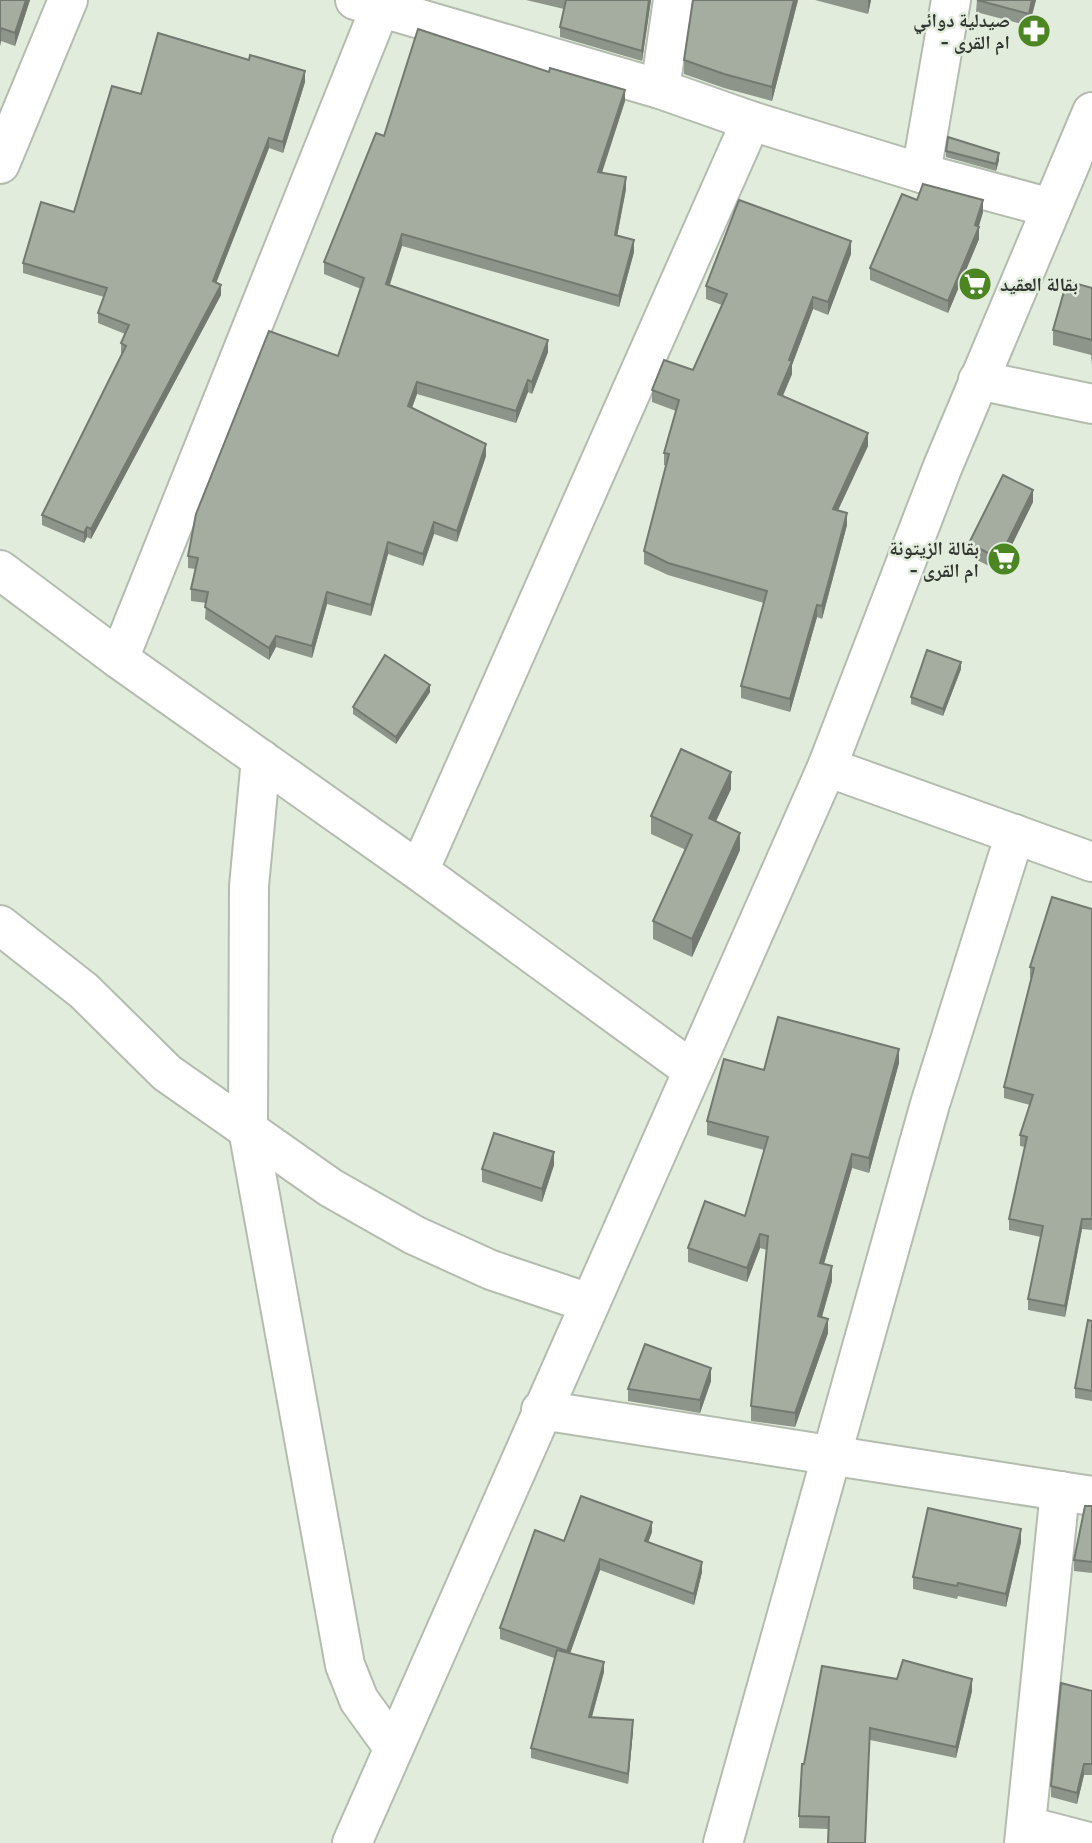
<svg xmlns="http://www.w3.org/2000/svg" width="1092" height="1843" viewBox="0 0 1092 1843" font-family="Inter,'Noto Naskh Arabic',sans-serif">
	<rect width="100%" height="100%" fill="#e2ecdd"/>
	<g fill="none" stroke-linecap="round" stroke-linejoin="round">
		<defs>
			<g id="minor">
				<polyline points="355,0 660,89 751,121 921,173 1051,208"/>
				<polyline points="660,89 673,0"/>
				<polyline points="0,164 68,0"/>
				<polyline points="921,173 951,0"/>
				<polyline points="978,380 1092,404"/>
				<polyline points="0,570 119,659 419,871 692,1070"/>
				<polyline points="119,659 380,8 381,0"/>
				<polyline points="261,759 249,886 248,1129 345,1665 359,1700 393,1747"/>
				<polyline points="827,767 1092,862"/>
				<polyline points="419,871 751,121"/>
				<polyline points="0,925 84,991 167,1073 331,1188 414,1235 491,1270 589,1303"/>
				<polyline points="541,1410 1092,1496"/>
				<polyline points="1027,1826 1092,1843"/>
				<polyline points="723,1843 930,1104 1015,834"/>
				<polyline points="1024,1843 1060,1491"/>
			</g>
			<polyline id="tertiary" points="352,1843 827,767 943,466 1092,112"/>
		</defs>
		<use href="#minor" stroke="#b3bcae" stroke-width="42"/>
		<use href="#tertiary" stroke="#b3bcae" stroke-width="42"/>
		<use href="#minor" stroke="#fff" stroke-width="38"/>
		<use href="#tertiary" stroke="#fff" stroke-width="38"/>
	</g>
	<g fill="#8d958a">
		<polygon points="0,0 30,0 15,46 1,41 0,46"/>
		<polygon points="526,0 651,0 642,61 560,37 560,27 564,9"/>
		<polygon points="798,0 772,101 724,88 684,74 684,60"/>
		<polygon points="815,0 871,0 868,14"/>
		<polygon points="977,0 1036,0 1029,26 976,12"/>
		<polygon points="249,60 305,82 283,153 269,148 216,283 221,295 91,539 87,537 84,543 42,525 42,515 122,354 121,353 121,343 125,334 98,323 98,313 104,297 23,273 23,263 74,212 141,94"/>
		<polygon points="625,101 602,173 626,189 617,236 634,252 619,307 402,246 390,285 548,352 532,394 528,392 516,423 417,394 412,408 486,456 457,542 434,534 423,566 388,554 371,616 327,604 312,658 276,647 269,660 205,619 206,603 191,601 191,589 195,569 188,568 188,556 338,356 361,289 324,274 324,262 384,136"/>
		<polygon points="946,151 999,160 996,171 946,157"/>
		<polygon points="917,200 983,212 979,226 979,239 948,313 870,280 870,268"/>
		<polygon points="851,254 828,315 813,309 792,365 792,374 783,396 868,446 838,510 847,525 822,619 817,617 790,712 741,698 741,686 764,603 668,575 644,564 644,551 666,466 664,465 664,453 676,411 652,402 652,390 693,370 722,305 706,299 706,286"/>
		<polygon points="1092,288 1092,365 1091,355 1053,345 1053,330"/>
		<polygon points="1033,502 999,571 969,556 969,543"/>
		<polygon points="961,669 943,716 911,704 911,697"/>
		<polygon points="430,692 396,744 353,714 353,707"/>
		<polygon points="731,789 716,821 740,850 692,957 653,939 653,921 686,850 651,834 651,816"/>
		<polygon points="1092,909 1092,1230 1082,1229 1065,1317 1028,1310 1028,1299 1041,1237 1009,1230 1009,1219 1025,1147 1020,1146 1020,1135 1030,1105 1004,1098 1004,1087 1031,978 1030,978 1030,967"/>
		<polygon points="899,1063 869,1173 852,1168 824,1264 832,1281 822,1317 828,1333 795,1427 751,1421 751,1406 767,1250 760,1248 747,1282 688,1262 688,1248 745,1216 764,1150 707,1135 707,1121 764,1070"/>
		<polygon points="554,1165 542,1202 482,1182 482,1169"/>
		<polygon points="1092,1321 1092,1401 1075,1398 1075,1388"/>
		<polygon points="711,1381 700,1413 628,1401 628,1389"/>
		<polygon points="1092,1506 1092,1573 1074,1571 1074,1560"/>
		<polygon points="652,1532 648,1542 702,1572 694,1605 600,1570 570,1653 604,1672 592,1717 633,1730 628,1784 531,1758 531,1748 554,1658 500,1639 500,1628 564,1541"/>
		<polygon points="1021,1542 1006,1607 958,1596 957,1599 913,1589 913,1577"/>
		<polygon points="897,1679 972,1691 956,1758 870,1740 828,1829 799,1828 799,1816"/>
		<polygon points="1092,1691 1092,1775 1084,1775 1077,1804 1051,1797 1051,1786"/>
	</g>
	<g fill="#737970">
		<polygon points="26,0 30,0 15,46 15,33"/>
		<polygon points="649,0 651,0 642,61 642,51"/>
		<polygon points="794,0 798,0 772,101 772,87"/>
		<polygon points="868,0 871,0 868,14"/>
		<polygon points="1032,0 1036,0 1029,26 1029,14"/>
		<polygon points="1,28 1,41 0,46 0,33"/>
		<polygon points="305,71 305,82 283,153 283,142"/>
		<polygon points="625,90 625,101 598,184 598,172"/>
		<polygon points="269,138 269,148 213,291 213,281"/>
		<polygon points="999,153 999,160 996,171 996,164"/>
		<polygon points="626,177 626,189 615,247 615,235"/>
		<polygon points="983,200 983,212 977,232 979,227 979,239 948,313 948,301 975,225"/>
		<polygon points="402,234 402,246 386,295 386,284"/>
		<polygon points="634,240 634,252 619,307 619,296"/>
		<polygon points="851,241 851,254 828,315 828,302"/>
		<polygon points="221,285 221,295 91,539 91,529"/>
		<polygon points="813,297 813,309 792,365 792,374 778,406 778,394 789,360"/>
		<polygon points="548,340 548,352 532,394 532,382"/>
		<polygon points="528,380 528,392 516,423 516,411"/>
		<polygon points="417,382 417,394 408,418 408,406"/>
		<polygon points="868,433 868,446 833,521 833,509"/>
		<polygon points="486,444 486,456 457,542 457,531"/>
		<polygon points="1033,490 1033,502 999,571 999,559"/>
		<polygon points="847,513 847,525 822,619 822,606"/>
		<polygon points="434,522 434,534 423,566 423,554"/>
		<polygon points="87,527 87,537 84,543 84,533"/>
		<polygon points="388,542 388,554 371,616 371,605"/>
		<polygon points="327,592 327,604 312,658 312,646"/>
		<polygon points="817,605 817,617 790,712 790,699"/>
		<polygon points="276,636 276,647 269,660 269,648"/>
		<polygon points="961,662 961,669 943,716 943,709"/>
		<polygon points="430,685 430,692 396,744 396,737"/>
		<polygon points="731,772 731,789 709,836 709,818"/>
		<polygon points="740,833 740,850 692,957 692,939"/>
		<polygon points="899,1049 899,1063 869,1173 869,1158"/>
		<polygon points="554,1152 554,1165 542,1202 542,1189"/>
		<polygon points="852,1154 852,1168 820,1277 820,1263"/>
		<polygon points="1082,1219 1082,1229 1065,1317 1065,1306"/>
		<polygon points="760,1234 760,1248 747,1282 747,1268"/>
		<polygon points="832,1266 832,1281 818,1330 818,1316"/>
		<polygon points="828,1319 828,1333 795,1427 795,1413"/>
		<polygon points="711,1368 711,1381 700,1413 700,1400"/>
		<polygon points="652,1522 652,1532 645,1551 645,1541"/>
		<polygon points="1021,1529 1021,1542 1006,1607 1006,1594"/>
		<polygon points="600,1559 600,1570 567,1662 567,1651"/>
		<polygon points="702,1562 702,1572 694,1605 694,1594"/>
		<polygon points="604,1662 604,1672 589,1727 589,1717"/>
		<polygon points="972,1679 972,1691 956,1758 956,1747"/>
		<polygon points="633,1720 633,1730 628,1784 628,1774"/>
		<polygon points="1084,1764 1084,1775 1077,1804 1077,1793"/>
	</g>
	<g fill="#a4ada0" stroke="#737970" stroke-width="2">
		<polygon points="0,0 26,0 15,33 1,28 0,33"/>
		<polygon points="566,0 649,0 642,51 560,27"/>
		<polygon points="693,0 794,0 772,87 724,74 684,60"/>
		<polygon points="977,0 1032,0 1029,14"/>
		<polygon points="418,29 549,72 550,68 625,90 598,172 626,177 615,235 634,240 619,296 402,234 386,284 548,340 532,382 528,380 516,411 417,382 408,406 486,444 457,531 434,522 423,554 388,542 371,605 327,592 312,646 276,636 269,648 205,607 208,592 191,589 198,558 188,556 196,514 269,331 338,356 364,278 324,262 376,133 384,136"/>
		<polygon points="158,33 249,60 250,55 305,71 283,142 269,138 213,281 221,285 91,529 87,527 84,533 42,515 126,346 121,343 129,325 98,313 107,288 23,263 41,202 74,212 112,86 141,94"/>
		<polygon points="948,137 999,153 996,164 946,151"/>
		<polygon points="923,184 983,200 975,225 979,227 948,301 870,268 902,194 917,200"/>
		<polygon points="739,200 851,241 828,302 813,297 789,360 792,361 778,394 868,433 833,509 847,513 822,606 817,605 790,699 741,686 767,591 668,563 644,551 669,454 664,453 679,400 652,390 664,360 693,370 727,294 706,286"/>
		<polygon points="1067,281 1092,288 1092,340 1053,330"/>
		<polygon points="1003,475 1033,490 999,559 969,543"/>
		<polygon points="927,650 961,662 943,709 911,697"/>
		<polygon points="385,655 430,685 396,737 353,707"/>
		<polygon points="681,749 731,772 709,818 740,833 692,939 653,921 692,835 651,816"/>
		<polygon points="1052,897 1092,909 1092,1219 1082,1219 1065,1306 1028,1299 1043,1226 1009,1219 1027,1137 1020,1135 1033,1095 1004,1087 1034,968 1030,967"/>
		<polygon points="778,1017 899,1049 869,1158 852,1154 820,1263 832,1266 818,1316 828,1319 795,1413 751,1406 768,1236 760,1234 747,1268 688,1248 705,1201 745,1216 768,1137 707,1121 724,1059 764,1070"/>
		<polygon points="494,1133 554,1152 542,1189 482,1169"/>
		<polygon points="1088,1320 1092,1321 1092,1391 1075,1388"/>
		<polygon points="645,1344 711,1368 700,1400 628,1389"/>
		<polygon points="581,1496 652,1522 645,1541 702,1562 694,1594 600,1559 567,1651 500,1628 535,1530 564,1541"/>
		<polygon points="1085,1506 1092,1506 1092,1562 1074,1560"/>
		<polygon points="928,1508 1021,1529 1006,1594 958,1583 957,1586 913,1577"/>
		<polygon points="557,1650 604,1662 589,1717 633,1720 628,1774 531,1748"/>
		<polygon points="903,1660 972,1679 956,1747 870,1728 865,1843 828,1843 829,1817 799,1816 802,1764 804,1764 822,1666 897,1679"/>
		<polygon points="1061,1683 1092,1691 1092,1764 1084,1764 1077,1793 1051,1786"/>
	</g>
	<defs>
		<symbol id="pharmacy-disc" viewBox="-11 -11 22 22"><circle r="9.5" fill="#4b8622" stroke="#e2ecdd"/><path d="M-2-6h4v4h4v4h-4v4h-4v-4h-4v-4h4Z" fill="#fff"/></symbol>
		<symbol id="supermarket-disc" viewBox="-11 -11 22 22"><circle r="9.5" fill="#4b8622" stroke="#e2ecdd"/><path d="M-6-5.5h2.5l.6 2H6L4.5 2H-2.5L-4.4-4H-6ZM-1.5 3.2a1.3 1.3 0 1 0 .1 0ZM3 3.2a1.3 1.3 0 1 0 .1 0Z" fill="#fff"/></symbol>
	</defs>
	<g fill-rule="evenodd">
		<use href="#pharmacy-disc" x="1015" y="12" width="38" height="38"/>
		<use href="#supermarket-disc" x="956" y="265" width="38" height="38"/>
		<use href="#supermarket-disc" x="985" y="540" width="38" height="38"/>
	</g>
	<g text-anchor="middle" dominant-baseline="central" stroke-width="5" stroke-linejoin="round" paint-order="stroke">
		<g font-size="19" font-weight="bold" fill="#323630" stroke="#e2ecdd" text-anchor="end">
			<text x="1010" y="20">صيدلية دوائي<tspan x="1010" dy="22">- ام القرى</tspan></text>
			<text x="1000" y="284" text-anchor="start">بقالة العقيد</text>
			<text x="979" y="548">بقالة الزيتونة<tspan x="979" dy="22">- ام القرى</tspan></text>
		</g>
	</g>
</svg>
